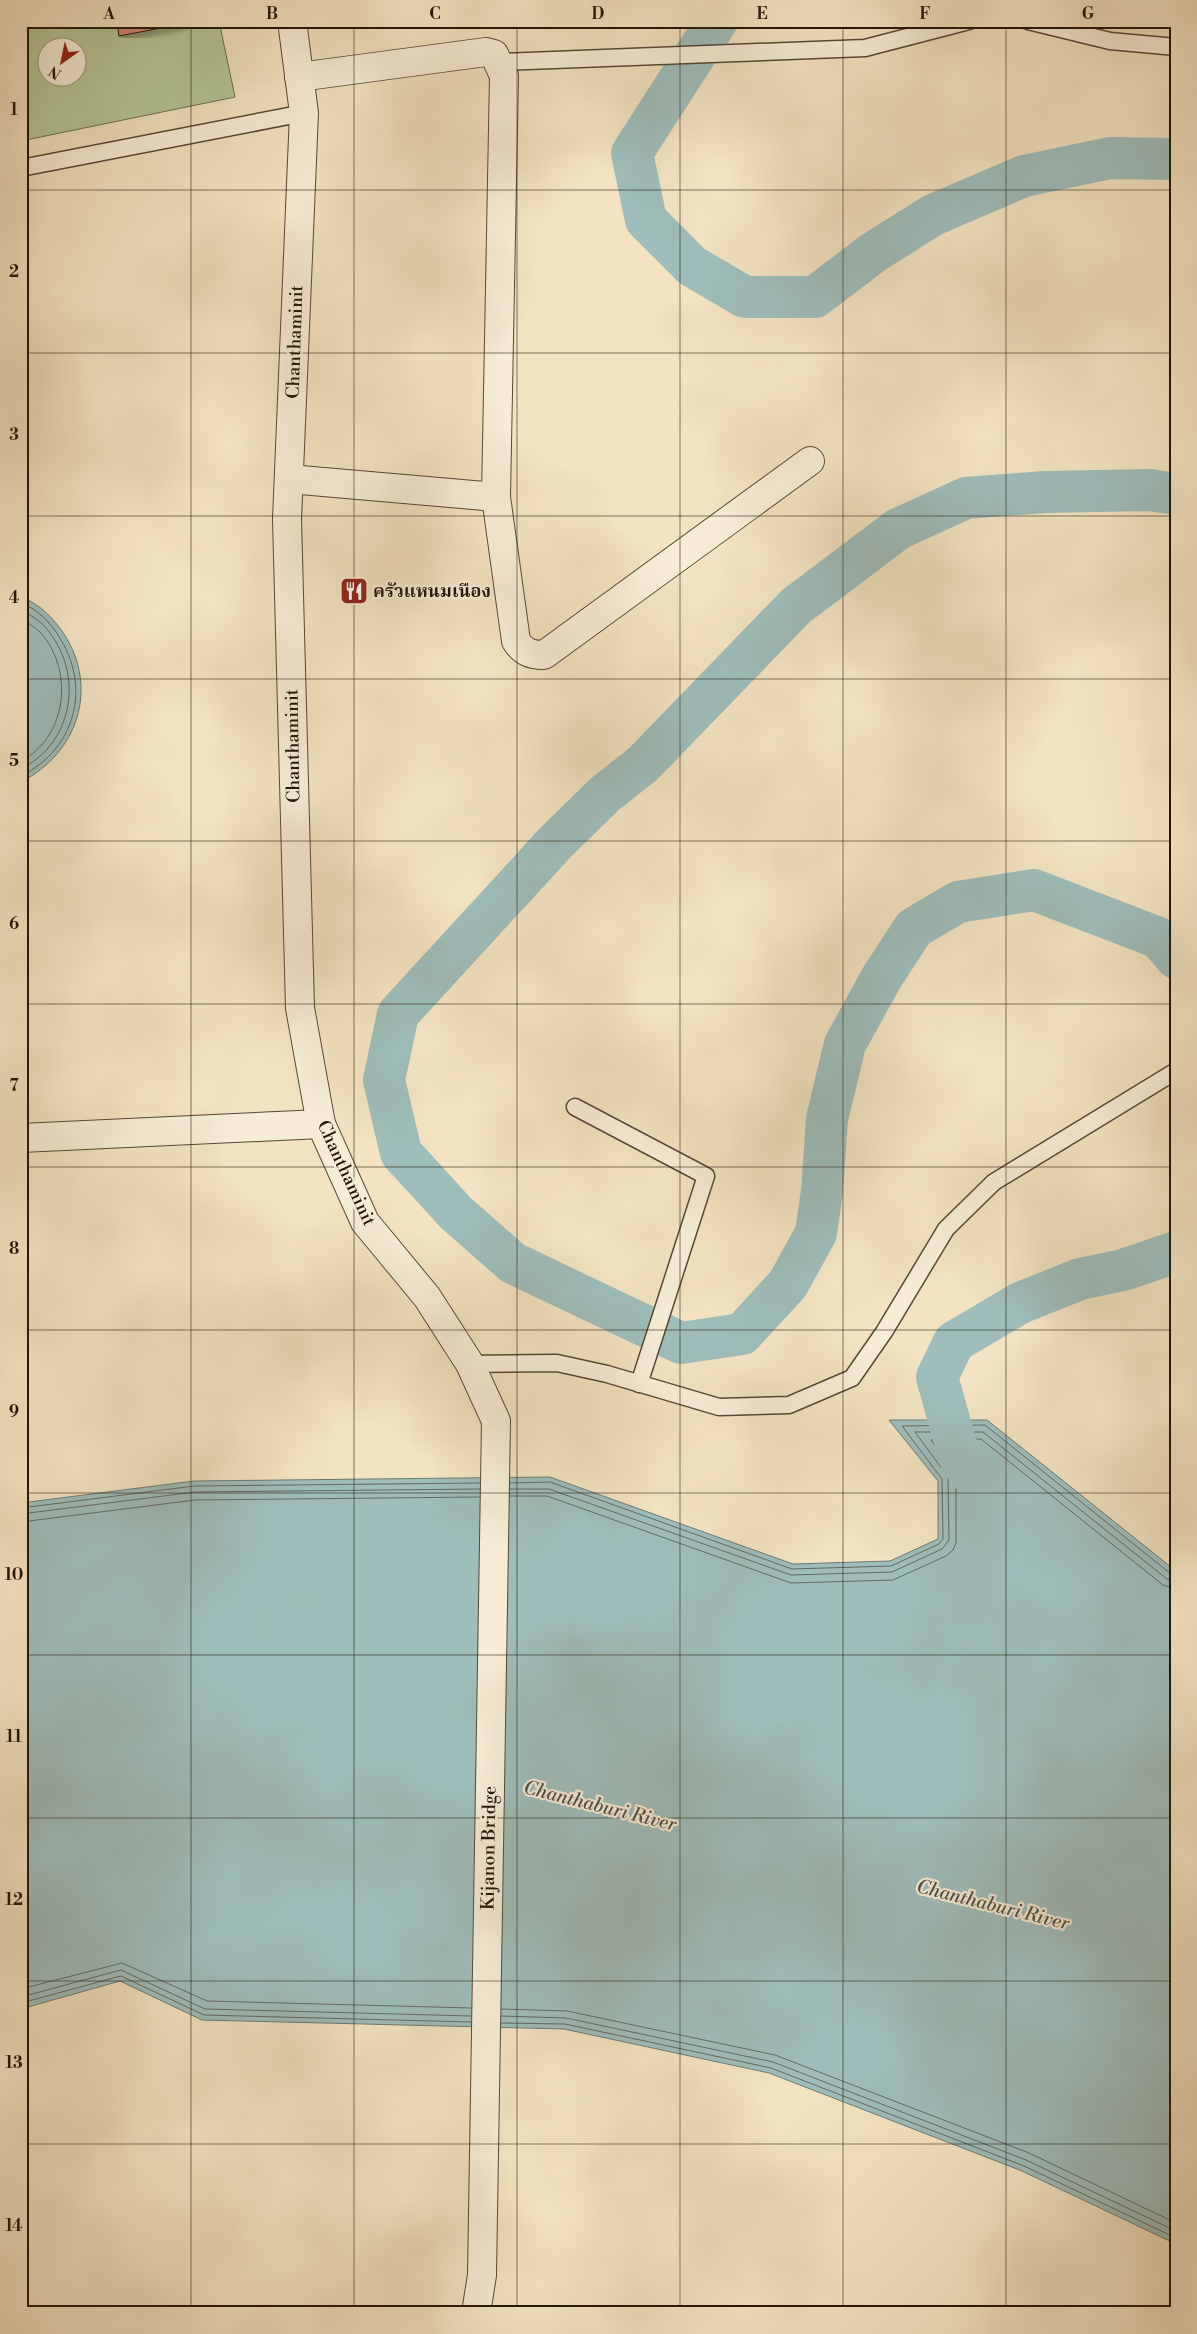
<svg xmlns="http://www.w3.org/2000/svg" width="1197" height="2334" viewBox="0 0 1197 2334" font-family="'Libre Bodoni','Noto Serif Thai',serif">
	<defs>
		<filter id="shadow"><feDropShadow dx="3" dy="5.5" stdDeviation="2.5" flood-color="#0004"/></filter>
	</defs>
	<rect width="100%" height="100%" fill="#f3e3c2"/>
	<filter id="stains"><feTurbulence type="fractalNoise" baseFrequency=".004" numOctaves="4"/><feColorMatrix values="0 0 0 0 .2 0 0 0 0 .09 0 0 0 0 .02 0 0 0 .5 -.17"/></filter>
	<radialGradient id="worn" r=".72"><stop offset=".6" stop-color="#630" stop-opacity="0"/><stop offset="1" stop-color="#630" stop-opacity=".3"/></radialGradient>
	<path fill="#b5c598" stroke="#6b6d51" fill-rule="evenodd" d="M 21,21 L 219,21 L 235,97 L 21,141 ZM 48,48 L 78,48 L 78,78 L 48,78 Z"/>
	<g fill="#9ebdbb" stroke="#6c7a74">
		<path d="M 21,597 C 39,603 54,619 64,634 C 99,688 78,753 21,782 Z"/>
		<polygon points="889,1420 987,1420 1176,1571 1176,2244 1022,2171 769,2073 564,2029 202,2020 120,1981 21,2009 21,1503 194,1481 550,1477 793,1564 890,1561 938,1539 938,1481"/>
	</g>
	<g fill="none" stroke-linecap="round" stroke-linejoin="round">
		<g stroke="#606962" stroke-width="1">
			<path d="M 21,603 C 36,608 50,622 58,635 C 92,686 76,749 21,776"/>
			<path d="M 21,609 C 29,615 40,620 46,628 C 84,672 75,742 21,769"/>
			<path d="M 21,618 C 27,623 35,627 40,632 C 74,669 68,737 21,761"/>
			<polyline points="510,1483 550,1482 792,1569 891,1566 939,1544 943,1539 942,1479 902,1426 985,1425 1171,1574 1176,1575"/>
			<polyline points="510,1489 549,1489 791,1575 892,1572 942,1549 949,1540 948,1477 915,1432 983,1432 1167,1579 1176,1581"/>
			<polyline points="510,1496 547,1496 791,1583 893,1580 946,1556 953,1550 956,1543 956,1476 931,1440 981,1439 1163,1585 1176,1589"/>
			<polyline points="21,1508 194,1486 480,1483"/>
			<polyline points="21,1514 195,1492 480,1489"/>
			<polyline points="21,1522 195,1500 480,1497"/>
			<polyline points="21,1989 122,1963 207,2001 471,2008"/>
			<polyline points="21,1997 121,1970 205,2009 471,2016"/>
			<polyline points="21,2003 121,1976 204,2015 471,2022"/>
			<polyline points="501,2009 567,2011 775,2055 1029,2153 1176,2223"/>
			<polyline points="501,2016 566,2018 773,2062 1026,2160 1176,2231"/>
			<polyline points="501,2023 565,2024 771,2068 1024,2166 1176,2238"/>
		</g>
		<g stroke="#9ebdbb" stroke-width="42">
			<polyline points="717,21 632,153 646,220 692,266 745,297 815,297 874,252 933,215 1024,176 1110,158 1176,159"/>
			<polyline points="1176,494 1150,490 1045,492 966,498 898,529 796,606 643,764 605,794 555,843 398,1014 384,1080 401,1153 456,1213 513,1263 681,1343 742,1334 788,1284 816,1233 822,1191 827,1119 845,1044 882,977 914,928 958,902 1034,890 1159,938 1176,958"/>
			<polyline points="970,1473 960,1459 937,1377 954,1342 1020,1303 1080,1279 1123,1270 1176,1252"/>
		</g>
	</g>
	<polygon fill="#cf8578" stroke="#21150a" filter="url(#shadow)" points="117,21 182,21 182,24 119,36"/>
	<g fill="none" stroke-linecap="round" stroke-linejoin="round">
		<defs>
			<g id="service">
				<polyline points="1028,21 1110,41 1176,47"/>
				<polyline points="500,62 865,48 969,21"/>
				<polyline points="21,168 304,113"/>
				<polyline points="575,1107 706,1176 639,1384"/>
				<polyline points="470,1364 557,1363 607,1374 719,1407 789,1405 852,1378 884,1332 946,1229 994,1182 1176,1071"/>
			</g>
			<g id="minor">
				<path d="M 299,77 L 486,52 L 494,54 L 504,76 L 496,497 L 516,641 C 523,652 531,655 544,655 L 810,461"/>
				<polyline points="289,479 496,497"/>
				<polyline points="21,1138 321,1124"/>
			</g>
			<polyline id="tertiary" points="292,21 304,113 287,519 300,1008 321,1124 365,1222 427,1297 470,1364 496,1421 482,2275 476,2313"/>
		</defs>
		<use href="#service" stroke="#564838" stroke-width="19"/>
		<use href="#minor" stroke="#564838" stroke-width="30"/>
		<use href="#tertiary" stroke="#564838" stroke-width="30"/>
		<use href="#service" stroke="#f7edd7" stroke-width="16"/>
		<use href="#minor" stroke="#f7edd7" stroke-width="28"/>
		<use href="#tertiary" stroke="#f7edd7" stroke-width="28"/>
	</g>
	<path fill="none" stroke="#21150a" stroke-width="1" stroke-opacity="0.55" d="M 191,21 L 191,2313M 354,21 L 354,2313M 517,21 L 517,2313M 680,21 L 680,2313M 843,21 L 843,2313M 1006,21 L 1006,2313M 21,190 L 1176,190M 21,353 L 1176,353M 21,516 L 1176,516M 21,679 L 1176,679M 21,841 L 1176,841M 21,1004 L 1176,1004M 21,1167 L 1176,1167M 21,1330 L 1176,1330M 21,1493 L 1176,1493M 21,1655 L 1176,1655M 21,1818 L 1176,1818M 21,1981 L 1176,1981M 21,2144 L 1176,2144"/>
	<defs>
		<symbol id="restaurant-square" viewBox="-11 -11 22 22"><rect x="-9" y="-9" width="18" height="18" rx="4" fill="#8f2418" stroke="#f7edd7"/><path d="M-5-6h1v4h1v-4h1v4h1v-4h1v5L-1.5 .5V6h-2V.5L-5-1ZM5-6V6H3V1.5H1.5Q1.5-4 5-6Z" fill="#fff"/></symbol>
	</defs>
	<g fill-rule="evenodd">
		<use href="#restaurant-square" x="338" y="575" width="32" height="32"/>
	</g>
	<g text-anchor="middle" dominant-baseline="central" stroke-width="4.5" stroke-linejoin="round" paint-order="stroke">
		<g font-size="18" fill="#21150a" stroke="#f7edd7">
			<text transform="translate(295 342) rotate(-88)">Chanthaminit</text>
			<text transform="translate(293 746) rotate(-91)">Chanthaminit</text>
			<text transform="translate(346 1173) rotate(65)">Chanthaminit</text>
			<text transform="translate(489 1848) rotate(-89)">Kijanon Bridge</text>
		</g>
		<g font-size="18" font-weight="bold" fill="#21150a" stroke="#f7edd7" text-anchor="start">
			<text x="373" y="591">ครัวแหนมเนือง</text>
		</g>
		<g font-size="19" font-style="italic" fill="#4d5048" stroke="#f7edd7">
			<text transform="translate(600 1806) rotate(14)">Chanthaburi River</text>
			<text transform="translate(993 1905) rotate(14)">Chanthaburi River</text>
		</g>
	</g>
	<rect width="1197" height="2334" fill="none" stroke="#f3e3c2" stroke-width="55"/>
	<g transform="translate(62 62) rotate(213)"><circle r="24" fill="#f7edd7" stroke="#a19785"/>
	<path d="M0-4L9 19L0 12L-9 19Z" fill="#8f2418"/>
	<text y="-8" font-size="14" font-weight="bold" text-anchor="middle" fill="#21150a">N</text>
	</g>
	<rect x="28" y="28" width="1142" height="2278" fill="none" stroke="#21150a" stroke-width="2"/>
	<g font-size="16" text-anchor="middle" font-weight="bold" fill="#21150a">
		<text x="109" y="19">A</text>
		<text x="272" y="19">B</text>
		<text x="435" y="19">C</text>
		<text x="598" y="19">D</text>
		<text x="762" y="19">E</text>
		<text x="925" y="19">F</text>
		<text x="1088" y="19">G</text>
		<text x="14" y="115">1</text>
		<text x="14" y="277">2</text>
		<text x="14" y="440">3</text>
		<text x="14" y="603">4</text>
		<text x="14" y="766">5</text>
		<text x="14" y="929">6</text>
		<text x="14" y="1091">7</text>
		<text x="14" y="1254">8</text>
		<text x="14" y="1417">9</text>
		<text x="14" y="1580">10</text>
		<text x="14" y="1742">11</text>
		<text x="14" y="1905">12</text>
		<text x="14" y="2068">13</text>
		<text x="14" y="2231">14</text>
	</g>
	<rect width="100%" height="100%" filter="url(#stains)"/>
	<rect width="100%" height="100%" fill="url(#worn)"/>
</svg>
